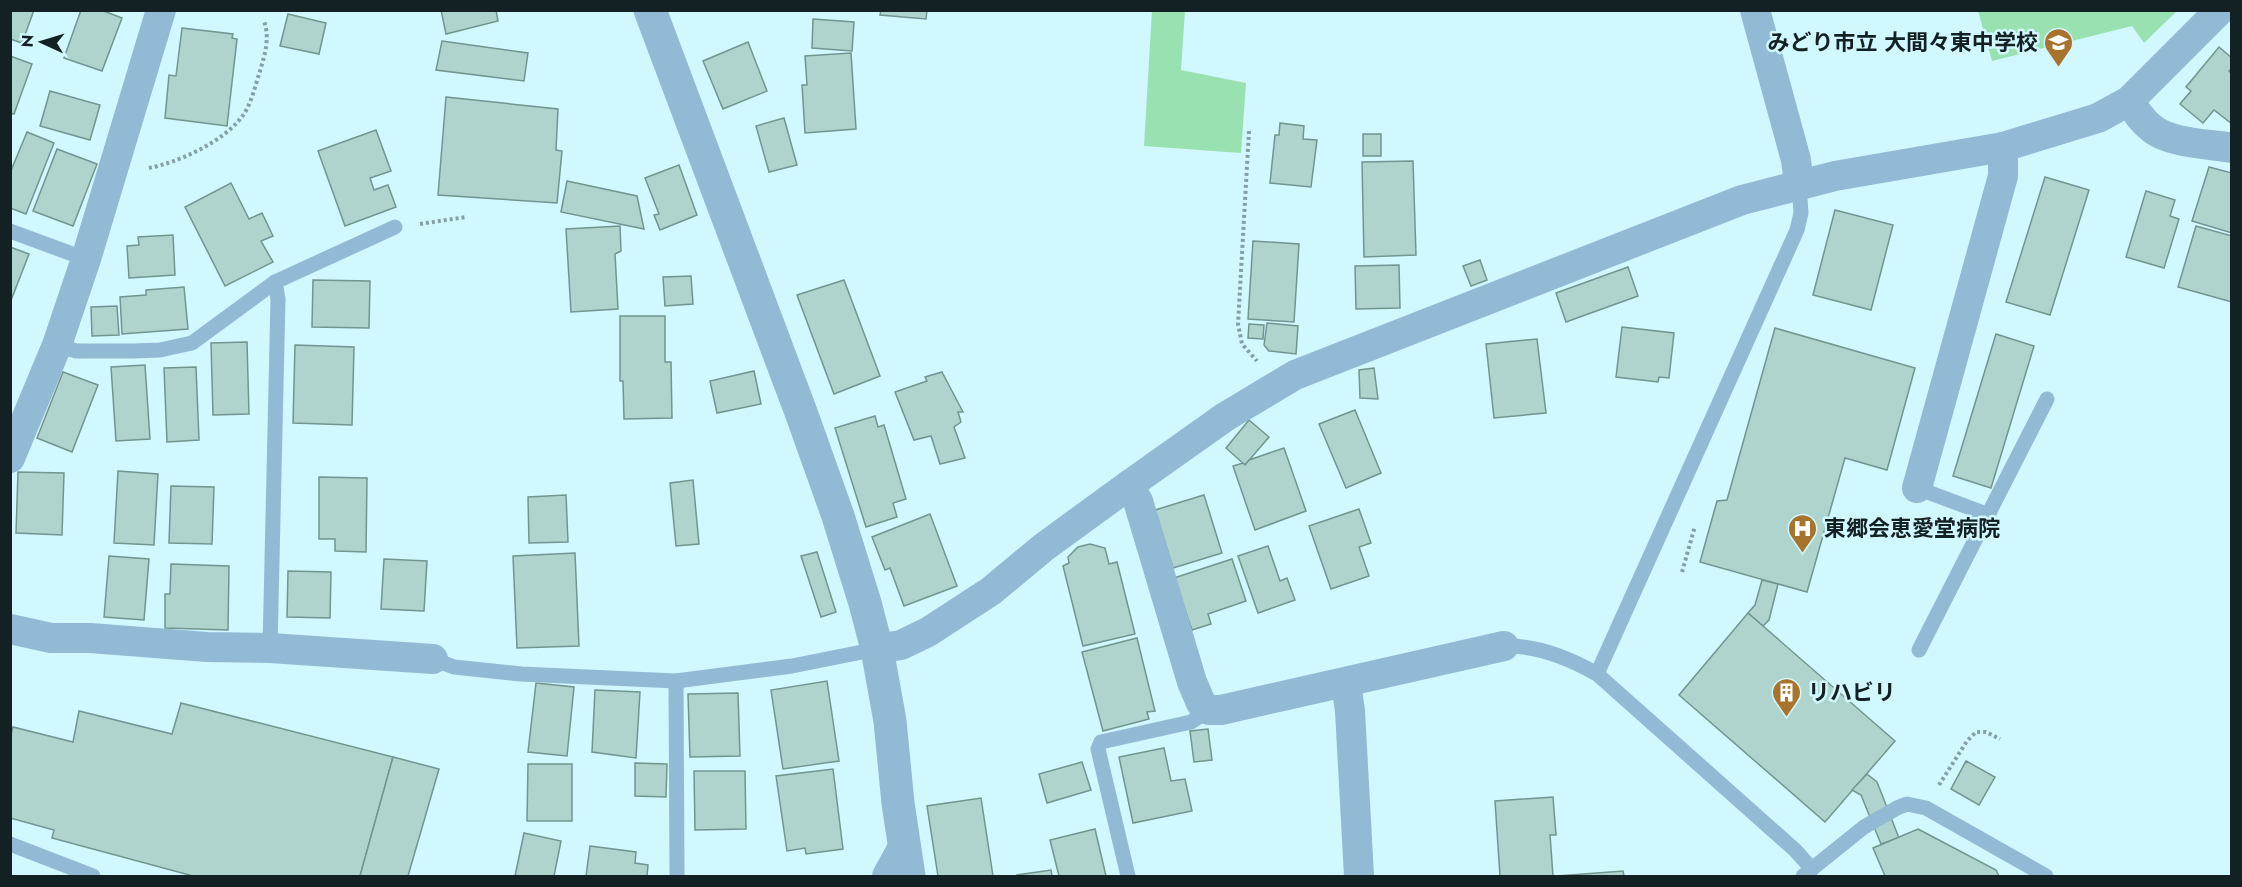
<svg xmlns="http://www.w3.org/2000/svg" width="2242" height="887" viewBox="0 0 2242 887" font-family="Jost,'Noto Sans JP',sans-serif">
	<rect width="100%" height="100%" fill="#d1f7ff"/>
	<g fill="#9ae1b2">
		<polygon points="1152,10 1185,11 1181,70 1246,83 1241,153 1144,146"/>
		<polygon points="1978,11 1978,10 2177,11 2144,43 2132,26 1992,61"/>
	</g>
	<g fill="#aed4cd" stroke="#72958f" stroke-width="1.5">
		<polygon points="10,10 34,10 22,43 10,39"/>
		<polygon points="81,10 101,10 122,18 102,71 64,58"/>
		<polygon points="441,10 496,10 498,21 446,34"/>
		<polygon points="881,10 927,10 926,19 880,15"/>
		<polygon points="288,14 326,23 319,54 280,46"/>
		<polygon points="813,19 854,22 852,51 812,48"/>
		<polygon points="182,28 233,34 232,38 237,39 227,126 165,118 169,75 176,76"/>
		<polygon points="442,41 528,53 524,81 436,70"/>
		<polygon points="748,42 767,91 723,109 703,61"/>
		<polygon points="2219,47 2232,58 2232,68 2229,71 2232,74 2232,124 2214,110 2203,123 2180,104 2191,91 2186,87"/>
		<polygon points="851,53 856,129 805,133 802,85 807,85 805,56"/>
		<polygon points="10,56 32,64 14,114 10,113"/>
		<polygon points="50,91 100,105 90,140 40,126"/>
		<polygon points="446,97 558,109 556,150 562,151 557,203 438,195"/>
		<polygon points="784,118 797,165 769,172 756,126"/>
		<polygon points="1280,123 1304,126 1303,139 1317,140 1311,187 1270,183 1275,135 1279,135"/>
		<polygon points="376,130 391,171 370,178 374,190 388,185 396,207 345,226 318,151"/>
		<polygon points="27,132 54,143 26,214 10,208 10,173"/>
		<rect x="1363" y="134" width="18" height="22"/>
		<polygon points="57,149 97,164 73,226 33,211"/>
		<polygon points="1413,161 1416,255 1364,257 1362,162"/>
		<polygon points="679,165 697,215 660,230 654,215 659,214 645,178"/>
		<polygon points="2209,167 2232,173 2232,233 2192,221"/>
		<polygon points="2045,177 2089,190 2050,315 2006,302"/>
		<polygon points="567,181 637,196 644,229 561,212"/>
		<polygon points="231,183 249,219 262,213 273,236 261,241 273,262 225,286 185,207"/>
		<polygon points="2146,191 2175,200 2170,216 2179,219 2164,268 2126,257"/>
		<polygon points="1835,210 1893,225 1871,310 1813,295"/>
		<polygon points="620,226 621,251 615,254 618,309 571,312 566,229"/>
		<polygon points="2196,226 2232,236 2232,302 2178,287"/>
		<polygon points="173,235 175,275 129,278 127,246 139,245 138,237"/>
		<polygon points="1253,241 1299,244 1294,322 1248,319"/>
		<polygon points="10,247 29,254 10,303"/>
		<polygon points="1480,260 1487,280 1471,286 1463,266"/>
		<polygon points="1399,265 1400,308 1356,309 1355,266"/>
		<polygon points="1628,267 1638,296 1566,322 1556,293"/>
		<polygon points="691,276 693,304 665,306 663,277"/>
		<polygon points="313,280 370,281 369,328 312,327"/>
		<polygon points="844,280 880,376 834,394 797,295"/>
		<polygon points="184,287 188,329 122,334 120,297 146,295 146,290"/>
		<polygon points="117,306 119,335 92,336 91,307"/>
		<polygon points="620,316 665,316 665,362 671,362 672,418 624,419 623,381 620,381"/>
		<polygon points="1267,323 1298,326 1296,354 1269,351 1264,345"/>
		<polygon points="1249,324 1264,325 1263,339 1248,338"/>
		<polygon points="1622,327 1674,333 1669,378 1659,377 1658,382 1616,377"/>
		<polygon points="1775,328 1915,368 1887,470 1845,458 1807,592 1700,562 1717,501 1727,500"/>
		<polygon points="1996,334 2034,346 1991,488 1953,476"/>
		<polygon points="1537,339 1546,413 1494,418 1486,344"/>
		<polygon points="247,342 249,414 213,415 211,343"/>
		<polygon points="295,345 354,347 352,425 293,423"/>
		<polygon points="145,365 150,439 116,441 111,367"/>
		<polygon points="196,367 199,440 167,442 164,368"/>
		<polygon points="1374,368 1378,399 1360,398 1359,370"/>
		<polygon points="754,371 761,404 717,413 710,381"/>
		<polygon points="63,372 98,385 72,452 37,438"/>
		<polygon points="942,372 963,412 958,412 961,422 954,427 965,458 940,464 931,436 914,440 895,392 927,381 925,377"/>
		<polygon points="1355,410 1381,473 1346,488 1319,424"/>
		<polygon points="875,416 878,427 884,425 906,499 893,503 897,517 866,527 835,428"/>
		<polygon points="1249,420 1269,437 1245,465 1226,448"/>
		<polygon points="1284,448 1306,511 1255,530 1233,466 1243,463 1245,465 1249,460"/>
		<polygon points="118,471 158,474 154,545 114,543"/>
		<polygon points="18,472 64,473 62,535 16,533"/>
		<polygon points="319,477 367,478 366,552 335,551 335,539 319,539"/>
		<polygon points="693,480 699,544 676,546 670,483"/>
		<polygon points="171,486 214,487 212,544 169,543"/>
		<polygon points="566,495 568,542 529,543 528,497"/>
		<polygon points="1204,495 1222,553 1173,568 1155,510"/>
		<polygon points="1359,509 1371,543 1359,547 1369,576 1331,589 1309,526"/>
		<polygon points="930,514 957,586 904,606 890,568 885,570 872,537"/>
		<polygon points="1090,544 1105,548 1109,564 1117,562 1135,634 1083,646 1063,566 1069,563 1068,557 1078,547"/>
		<polygon points="1268,546 1280,581 1287,578 1295,600 1258,613 1238,556"/>
		<polygon points="817,552 836,612 821,617 801,556"/>
		<polygon points="575,553 579,646 517,648 513,556"/>
		<polygon points="109,556 149,559 144,620 104,617"/>
		<polygon points="384,559 427,561 424,611 381,609"/>
		<polygon points="1232,559 1246,601 1208,614 1211,624 1192,630 1174,578"/>
		<polygon points="171,564 229,566 228,630 165,628 165,594 170,594"/>
		<polygon points="288,571 331,572 330,618 287,617"/>
		<polygon points="1762,580 1778,584 1769,620 1763,626 1748,613 1755,605"/>
		<polygon points="1748,613 1895,741 1825,822 1679,695"/>
		<polygon points="1137,638 1155,711 1147,712 1149,719 1103,731 1082,652"/>
		<polygon points="827,681 839,761 783,769 771,690"/>
		<polygon points="536,683 574,687 567,756 528,752"/>
		<polygon points="595,690 640,692 636,758 592,752"/>
		<polygon points="738,693 740,756 690,757 688,694"/>
		<polygon points="181,703 393,757 360,876 193,876 52,838 54,830 10,818 10,738 13,727 73,742 79,711 172,734"/>
		<polygon points="1208,729 1212,760 1194,762 1190,731"/>
		<polygon points="1164,748 1171,781 1185,779 1192,811 1133,823 1119,757"/>
		<polygon points="393,757 439,769 408,876 360,876"/>
		<polygon points="1966,761 1995,777 1979,805 1951,789"/>
		<polygon points="1082,762 1091,790 1047,803 1039,774"/>
		<polygon points="635,763 667,764 666,797 635,796"/>
		<polygon points="528,764 572,764 572,821 527,821"/>
		<polygon points="833,769 843,849 806,854 805,848 787,851 776,776"/>
		<polygon points="694,771 745,771 746,829 695,830"/>
		<polygon points="1867,774 1877,782 1899,838 1881,844 1861,795 1852,790"/>
		<polygon points="1553,797 1556,835 1550,835 1553,876 1500,876 1495,801"/>
		<polygon points="981,798 993,876 938,876 927,806"/>
		<polygon points="1095,829 1106,876 1059,876 1050,840"/>
		<polygon points="1918,829 1996,870 1999,876 1885,876 1873,848"/>
		<polygon points="524,833 561,841 554,876 515,876"/>
		<polygon points="590,846 636,852 635,863 648,865 647,876 586,876"/>
		<polygon points="1051,870 1052,876 1017,876 1017,875"/>
		<polygon points="1623,871 1624,876 1557,876"/>
	</g>
	<g fill="none" stroke-linecap="round" stroke-linejoin="round">
		<g stroke="#84a0a6" stroke-width="4" stroke-dasharray="3 3" stroke-linecap="butt">
			<polyline points="1249,131 1238,324 1242,344 1257,361"/>
			<path d="M 149,168 C 179,162 221,143 241,118 C 251,106 255,86 260,71 C 265,54 270,38 264,21"/>
			<polyline points="420,224 466,217"/>
			<polyline points="1682,572 1695,526"/>
			<polyline points="1939,785 1967,741 1976,732 1986,732 2000,739"/>
		</g>
		<g stroke="#93bad5" stroke-width="15">
			<polyline points="10,231 86,259"/>
			<polyline points="57,345 76,351 133,351 160,350 192,343 275,282 395,227"/>
			<polyline points="1917,488 1989,515"/>
			<path d="M 1504,646 C 1538,645 1569,658 1597,674 L 1795,850 L 1812,869"/>
			<polyline points="270,648 278,299 275,282"/>
			<polyline points="1919,650 2047,399"/>
			<polyline points="433,659 454,667 521,674 676,681 792,666 877,649"/>
			<polyline points="1597,674 1797,230 1801,213 1799,184"/>
			<polyline points="676,681 677,876"/>
			<polyline points="10,844 93,876"/>
			<polyline points="1128,876 1098,749 1101,742 1191,722 1209,710"/>
			<polyline points="1803,876 1864,827 1897,808 1907,804 1926,808 2046,876"/>
		</g>
		<g stroke="#93bad5" stroke-width="30">
			<polyline points="1755,10 1796,160 1799,184"/>
			<path d="M 2129,101 C 2136,111 2143,123 2154,130 C 2171,143 2210,144 2232,148"/>
			<polyline points="10,458 57,345 86,259 161,10"/>
			<polyline points="1129,485 1138,501 1192,682 1201,703 1209,710 1221,710 1504,646"/>
			<polyline points="1917,488 2003,176 2003,147"/>
			<polyline points="10,629 51,638 90,638 207,647 270,648 433,659"/>
			<polyline points="877,649 901,645 928,632 991,591 1044,547 1129,485 1225,417 1295,375 1742,200 1835,176 2003,147 2098,118 2129,101 2220,10"/>
			<polyline points="1346,683 1350,711 1359,876"/>
			<polyline points="887,876 903,847"/>
		</g>
		<polyline stroke="#93bad5" stroke-width="33" points="650,10 802,415 838,516 865,603 877,649 890,721 898,803 909,876"/>
	</g>
	<defs>
		<symbol id="school-pin" viewBox="-11 -11 22 30"><path d="M0 17L-7.5 6A9.5 9.5 0 1 1 7.5 6Z" fill="#a8732d" stroke="#d1f7ff"/><path d="M0-5L7-2L0 1L-7-2ZM-4 1L0 2.5L4 1V4Q0 6-4 4Z" fill="#fff"/></symbol>
		<symbol id="hospital-pin" viewBox="-11 -11 22 30"><path d="M0 17L-7.5 6A9.5 9.5 0 1 1 7.5 6Z" fill="#a8732d" stroke="#d1f7ff"/><path d="M-5-5h3v3.5h4V-5h3V5h-3V1.5h-4V5h-3Z" fill="#fff"/></symbol>
		<symbol id="building-pin" viewBox="-11 -11 22 30"><path d="M0 17L-7.5 6A9.5 9.5 0 1 1 7.5 6Z" fill="#a8732d" stroke="#d1f7ff"/><path d="M-4-6H4V6H1V3H-1V6H-4ZM-2.5-4.3h1.7v1.8h-1.7ZM.8-4.3h1.7v1.8H.8ZM-2.5-1h1.7V.8h-1.7ZM.8-1h1.7V.8H.8Z" fill="#fff"/></symbol>
	</defs>
	<g fill-rule="evenodd">
		<use href="#school-pin" x="2042" y="26" width="33" height="45"/>
		<use href="#hospital-pin" x="1786" y="512" width="33" height="45"/>
		<use href="#building-pin" x="1770" y="676" width="33" height="45"/>
	</g>
	<g text-anchor="middle" dominant-baseline="central" stroke-width="5" stroke-linejoin="round" paint-order="stroke">
		<g font-size="22" font-weight="bold" fill="#132124" stroke="#d1f7ff" text-anchor="start">
			<text x="2038" y="42" text-anchor="end">みどり市立 大間々東中学校</text>
			<text x="1824" y="528">東郷会恵愛堂病院</text>
			<text x="1808" y="692">リハビリ</text>
		</g>
	</g>
	<rect width="2242" height="887" fill="none" stroke="#132124" stroke-width="24"/>
	<g transform="translate(42 42) rotate(274)" stroke="#d1f7ff" stroke-width="4.5" paint-order="stroke">
	<path d="M0-4.5L10 22L0 15L-10 22Z" fill="#132124"/>
	<text y="-9" font-size="16" font-weight="bold" text-anchor="middle" fill="#132124">N</text>
	</g>
</svg>
